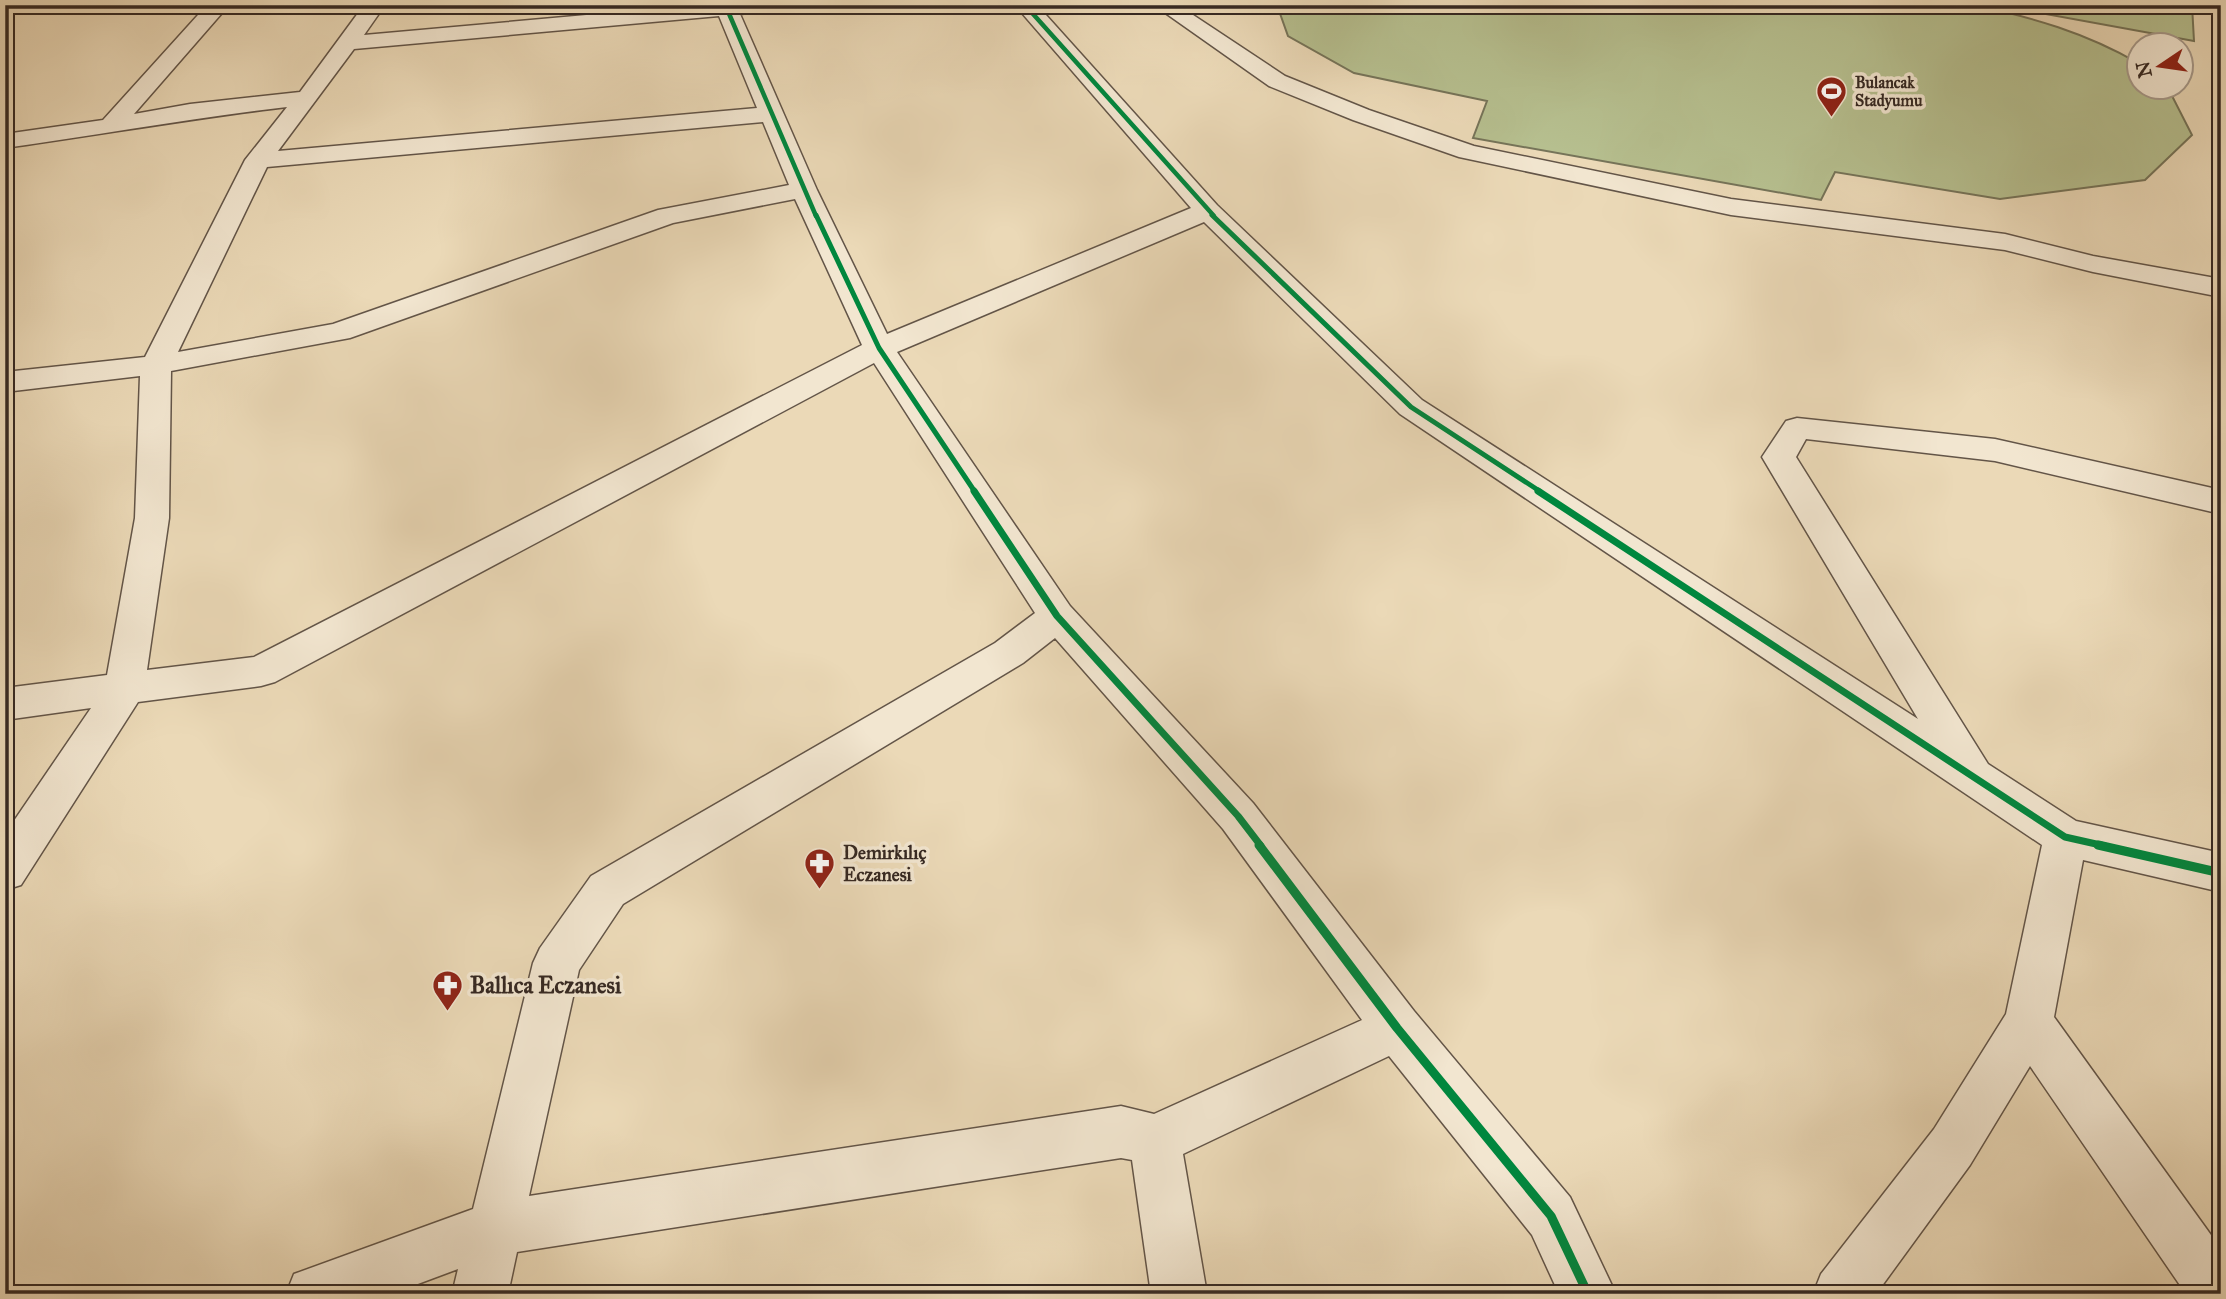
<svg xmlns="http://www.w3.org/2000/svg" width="2226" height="1299" viewBox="0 0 2226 1299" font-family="'IM FELL Great Primer',serif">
	<rect width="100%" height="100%" fill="#ebd9b7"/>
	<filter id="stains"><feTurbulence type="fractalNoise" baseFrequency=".00286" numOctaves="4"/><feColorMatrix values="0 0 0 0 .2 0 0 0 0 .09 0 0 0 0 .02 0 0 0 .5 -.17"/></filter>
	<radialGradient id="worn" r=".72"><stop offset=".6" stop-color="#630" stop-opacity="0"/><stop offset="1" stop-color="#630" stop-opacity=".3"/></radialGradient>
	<g fill="#b6bf8f" stroke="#767459" stroke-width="2">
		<path d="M 1277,5 L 1973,5 C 2032,17 2086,33 2138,63 L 2138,88 L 2168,88 L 2192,135 L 2145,180 L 2000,199 L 1835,172 L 1821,200 L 1473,138 L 1487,101 L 1354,73 L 1288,36 Z"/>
		<polygon points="1996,5 2192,5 2194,41"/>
	</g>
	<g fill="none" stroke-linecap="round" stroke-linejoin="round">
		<defs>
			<g id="minor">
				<path d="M 207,5 L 229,5 L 134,114 L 190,104 L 300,92 L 364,5 L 385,5 L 364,35 L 698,5 L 782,5 L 779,9 L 740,14 L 817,190 L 887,334 L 1191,208 L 1015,5 L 1037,5 L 1217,205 L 1422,400 L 1918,719 L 1762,457 L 1786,421 L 1797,418 L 1995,439 L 2221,490 L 2221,514 L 1995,461 L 1806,439 L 1796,457 L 1988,764 L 2076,821 L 2221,853 L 2221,892 L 2083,860 L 2054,1017 L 2221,1249 L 2221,1294 L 2186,1294 L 2030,1066 L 1970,1165 L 1876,1294 L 1813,1294 L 1821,1274 L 1934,1129 L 2006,1014 L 2042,845 L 1400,414 L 1204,222 L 897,352 L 1070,606 L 1253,803 L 1414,1011 L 1570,1197 L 1616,1294 L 1559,1294 L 1532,1235 L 1389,1056 L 1183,1154 L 1207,1294 L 1151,1294 L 1132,1160 L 1121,1158 L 517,1252 L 508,1294 L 452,1294 L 458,1269 L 391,1294 L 286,1294 L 294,1274 L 473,1209 L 533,963 L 540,948 L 591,876 L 995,643 L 1035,613 L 874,363 L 275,682 L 261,686 L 138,702 L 21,885 L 5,890 L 5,834 L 91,708 L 5,720 L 5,688 L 107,675 L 135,518 L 140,376 L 5,392 L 5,372 L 145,357 L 245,160 L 287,107 C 193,118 99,135 5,148 L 5,134 L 103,120 ZM 719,16 L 757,108 L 278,151 L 354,49 ZM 763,122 L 789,185 L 658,210 L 333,324 L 178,352 L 267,167 ZM 795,199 L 862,345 L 254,657 L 147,670 L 169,518 L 171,371 L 350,338 L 673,223 ZM 1055,638 L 1223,829 L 1362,1020 L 1154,1114 L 1121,1106 L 529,1196 L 579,970 L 623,904 L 1023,663 Z"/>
				<polygon points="1154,5 1178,5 1285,76 1369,110 1474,146 1731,199 2005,234 2093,256 2221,279 2221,297 2093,272 2005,250 1731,215 1459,157 1353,120 1269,86"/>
			</g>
		</defs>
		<use href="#minor" stroke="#635548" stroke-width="3"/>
		<use href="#minor" fill="#f2e6d0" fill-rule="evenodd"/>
		<defs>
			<g id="cycleway-far3">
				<polyline points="1025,5 1214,216"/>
				<polyline points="727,9 816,216"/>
			</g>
			<g id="cycleway-far2">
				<polyline points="816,215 879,348 975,492"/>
				<polyline points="1212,215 1411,407 1541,492"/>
			</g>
			<g id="cycleway-far1">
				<polyline points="974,491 1057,616 1238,816 1261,846"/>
				<polyline points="1538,491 2065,837 2105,846"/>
			</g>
			<g id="cycleway">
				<polyline points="1259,845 1397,1028 1551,1216 1588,1294"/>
				<polyline points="2098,845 2221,873"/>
			</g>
		</defs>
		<use href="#cycleway-far3" stroke="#f2e6d0" stroke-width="7"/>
		<use href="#cycleway-far2" stroke="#f2e6d0" stroke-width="9"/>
		<use href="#cycleway-far1" stroke="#f2e6d0" stroke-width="11"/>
		<use href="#cycleway" stroke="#f2e6d0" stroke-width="13"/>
		<use href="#cycleway-far3" stroke="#00873e" stroke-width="4.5"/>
		<use href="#cycleway-far2" stroke="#00873e" stroke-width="5"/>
		<use href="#cycleway-far1" stroke="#00873e" stroke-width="7"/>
		<use href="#cycleway" stroke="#00873e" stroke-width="9"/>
	</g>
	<defs>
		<symbol id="stadium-pin" viewBox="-11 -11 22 30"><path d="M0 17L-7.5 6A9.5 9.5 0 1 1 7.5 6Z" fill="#8f2418" stroke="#f2e6d0"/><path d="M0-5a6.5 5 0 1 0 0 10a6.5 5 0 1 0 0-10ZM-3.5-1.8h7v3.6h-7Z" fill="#fff"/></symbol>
		<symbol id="pharmacy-pin" viewBox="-11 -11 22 30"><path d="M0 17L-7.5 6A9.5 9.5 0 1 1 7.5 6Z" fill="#8f2418" stroke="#f2e6d0"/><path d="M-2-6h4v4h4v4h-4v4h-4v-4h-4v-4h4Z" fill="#fff"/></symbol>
	</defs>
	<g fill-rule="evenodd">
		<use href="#stadium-pin" x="1814" y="74" width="35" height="47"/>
		<use href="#pharmacy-pin" x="802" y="846" width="35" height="47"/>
		<use href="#pharmacy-pin" x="430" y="968" width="35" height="47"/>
	</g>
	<g text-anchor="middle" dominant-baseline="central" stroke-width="7" stroke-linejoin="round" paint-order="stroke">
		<g font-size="16" font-weight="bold" fill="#362923" stroke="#f2e6d0" text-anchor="start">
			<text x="1855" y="82">Bulancak<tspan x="1855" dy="18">Stadyumu</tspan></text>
		</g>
		<g font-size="19" font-weight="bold" fill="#362923" stroke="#f2e6d0" text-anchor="start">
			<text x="843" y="852">Demirkılıç<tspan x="843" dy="22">Eczanesi</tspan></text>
		</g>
		<g font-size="23" font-weight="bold" fill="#362923" stroke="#f2e6d0" text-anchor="start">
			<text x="470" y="985">Ballıca Eczanesi</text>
		</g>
	</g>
	<rect width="2226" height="1299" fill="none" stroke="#ebd9b7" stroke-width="28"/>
	<rect x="7" y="7" width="2212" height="1285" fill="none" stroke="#362923" stroke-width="3.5"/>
	<rect x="14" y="14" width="2198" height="1271" fill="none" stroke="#362923" stroke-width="2"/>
	<g transform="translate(2160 66) rotate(257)"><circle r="33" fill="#f2e6d0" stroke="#a79a8b" stroke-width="2"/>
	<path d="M0-5L12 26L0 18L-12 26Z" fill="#8f2418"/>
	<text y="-10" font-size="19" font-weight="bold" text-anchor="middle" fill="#362923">N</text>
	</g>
	<rect width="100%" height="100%" filter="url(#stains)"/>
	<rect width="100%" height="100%" fill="url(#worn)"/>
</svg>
